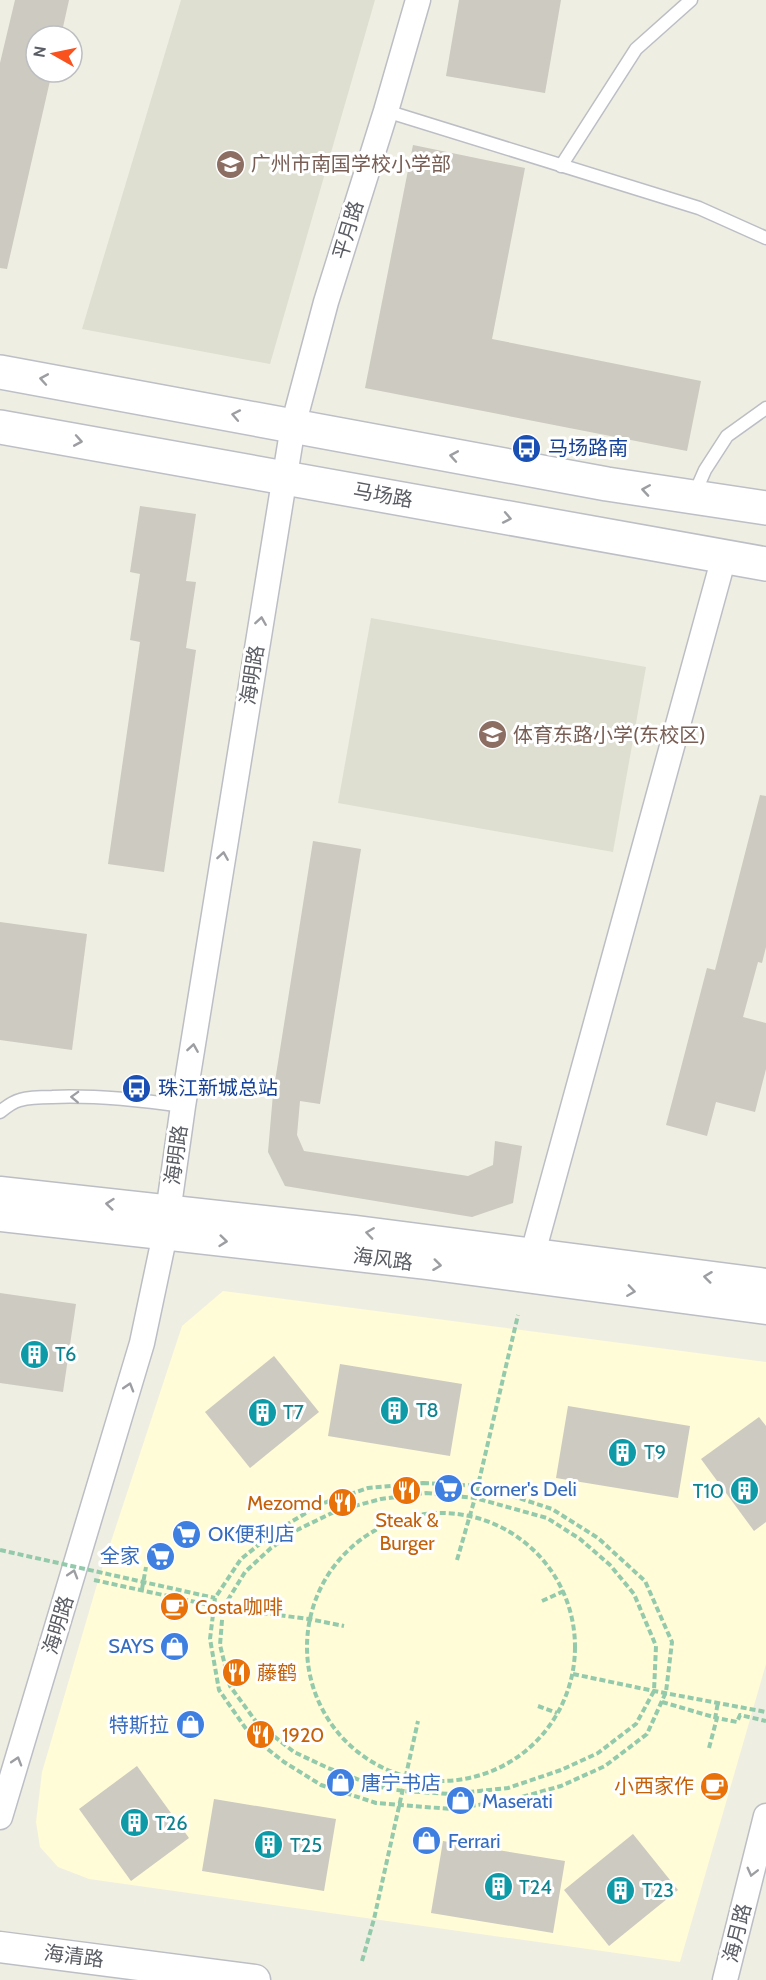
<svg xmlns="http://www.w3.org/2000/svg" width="766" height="1980" viewBox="0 0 766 1980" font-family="Cabin,'Noto Sans SC',sans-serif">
	<rect width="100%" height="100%" fill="#efeee2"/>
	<polygon fill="#fffcd7" points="223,1291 766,1362 766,1664 680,1962 89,1879 58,1867 40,1847 36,1822 42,1772 98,1581 182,1326"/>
	<g fill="#deded1">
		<polygon points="181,0 375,0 270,364 82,329"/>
		<polygon points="371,618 646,667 613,852 338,803"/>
	</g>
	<g fill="#cccac1">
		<polygon points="15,0 69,0 61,36 36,36 36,72 52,72 7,269 0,268 0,63"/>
		<polygon points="459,0 561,0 545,93 446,76"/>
		<polygon points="413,145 525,168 492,339 701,381 687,451 365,388"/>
		<polygon points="140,506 196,514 186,581 196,582 186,648 196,650 164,872 108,864 140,642 130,640 140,574 130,572"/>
		<polygon points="760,795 766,796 766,947 762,963 758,962 743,1017 766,1023 766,1069 755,1112 716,1102 707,1136 666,1125 707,968 715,970"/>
		<polygon points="313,841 361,849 320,1104 300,1101 297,1135 304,1151 468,1176 493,1165 495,1141 522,1146 513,1203 472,1217 285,1186 268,1152 273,1094"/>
		<polygon points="0,922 87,934 72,1050 0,1040"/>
		<polygon points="0,1293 76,1304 63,1392 0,1383"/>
		<polygon points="274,1356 319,1412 250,1468 205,1412"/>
		<polygon points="340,1364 462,1384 450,1456 328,1436"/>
		<polygon points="568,1406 690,1426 678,1498 556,1478"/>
		<polygon points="759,1417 766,1426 766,1522 754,1531 701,1459"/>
		<polygon points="137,1766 189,1838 131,1881 79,1809"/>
		<polygon points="214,1799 336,1819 324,1891 202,1871"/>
		<polygon points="633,1834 678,1890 609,1946 564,1890"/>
		<polygon points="443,1841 565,1861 553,1933 431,1913"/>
	</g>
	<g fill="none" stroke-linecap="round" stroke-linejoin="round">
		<defs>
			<g id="service">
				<polyline points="386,111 699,208 766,238"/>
				<polyline points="561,166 636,49 691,0"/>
				<polyline points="694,495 705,470 727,436 766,408"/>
				<path d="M 0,1112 C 6,1107 12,1102 20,1100 C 30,1097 42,1097 52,1097 C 96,1095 140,1100 183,1106"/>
			</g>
			<g id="minor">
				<polyline points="528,1271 724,557"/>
				<polyline points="0,1817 142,1343 165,1234 183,1106 293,426 326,302 386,111 418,0"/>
				<polyline points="725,1980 766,1816"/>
			</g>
			<g id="tertiary">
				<polyline points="0,1192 355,1231 766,1284"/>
				<polyline points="0,1216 428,1264 766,1309"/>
				<polyline points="0,1947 255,1980"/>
			</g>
			<g id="secondary">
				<polyline points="0,372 607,484 766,508"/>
				<polyline points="0,427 766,564"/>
			</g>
		</defs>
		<use href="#service" stroke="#bcbec5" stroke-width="15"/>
		<use href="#minor" stroke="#bcbec5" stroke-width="27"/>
		<use href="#tertiary" stroke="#bcbec5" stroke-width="33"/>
		<use href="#secondary" stroke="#bdbfc7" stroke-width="36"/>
		<g stroke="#94caac" stroke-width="4" stroke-dasharray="6 3" stroke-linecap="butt">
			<polygon points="426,1493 475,1498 547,1518 580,1539 610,1565 634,1594 656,1646 654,1691 636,1724 598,1753 561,1770 508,1788 450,1794 403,1791 375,1786 328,1768 294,1752 257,1723 230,1686 220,1645 223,1608 245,1572 271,1548 297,1530 336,1511 381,1499"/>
			<circle cx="441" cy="1647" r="134"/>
			<polyline points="457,1560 475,1498 518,1315"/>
			<polyline points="94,1580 223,1608 309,1619 344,1626"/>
			<polyline points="142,1589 146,1567"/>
			<polyline points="542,1601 564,1591"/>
			<polyline points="573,1674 654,1691 766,1712"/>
			<polyline points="538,1706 557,1713"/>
			<polyline points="715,1719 718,1702"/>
			<polyline points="709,1748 717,1718 737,1722 740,1715 766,1721"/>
			<polyline points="362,1961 374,1919 418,1721"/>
		</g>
		<use href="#service" stroke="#fff" stroke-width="12"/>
		<use href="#minor" stroke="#fff" stroke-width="24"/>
		<use href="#tertiary" stroke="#fff" stroke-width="30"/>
		<use href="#secondary" stroke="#fff" stroke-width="33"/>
		<g stroke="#94caac" stroke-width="4" stroke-dasharray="6 3" stroke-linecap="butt">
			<polygon points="423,1483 482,1486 552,1509 598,1538 645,1581 672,1642 666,1692 647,1734 605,1766 561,1786 511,1800 451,1809 376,1803 321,1785 284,1762 251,1736 219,1690 210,1639 215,1598 241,1559 276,1531 321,1504 368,1488"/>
			<polyline points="0,1550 215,1598"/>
			<polyline points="662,1702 717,1718"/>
		</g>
	</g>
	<defs><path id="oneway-chevron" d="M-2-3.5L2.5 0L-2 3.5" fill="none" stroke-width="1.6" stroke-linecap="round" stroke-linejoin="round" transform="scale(1.5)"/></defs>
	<g stroke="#9c9ea2">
		<use href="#oneway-chevron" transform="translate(44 379) rotate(-170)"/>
		<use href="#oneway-chevron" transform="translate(236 415) rotate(-169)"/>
		<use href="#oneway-chevron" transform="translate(78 441) rotate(10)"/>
		<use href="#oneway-chevron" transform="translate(454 456) rotate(-170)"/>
		<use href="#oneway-chevron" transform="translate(646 490) rotate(-171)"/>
		<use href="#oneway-chevron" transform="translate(507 518) rotate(11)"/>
		<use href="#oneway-chevron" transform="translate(261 621) rotate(-81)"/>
		<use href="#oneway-chevron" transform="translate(223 856) rotate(-81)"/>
		<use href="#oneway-chevron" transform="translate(193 1048) rotate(-81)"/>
		<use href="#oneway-chevron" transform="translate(75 1097) rotate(-178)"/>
		<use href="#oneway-chevron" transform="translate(110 1204) rotate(-174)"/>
		<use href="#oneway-chevron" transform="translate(370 1233) rotate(-172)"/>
		<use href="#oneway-chevron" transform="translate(223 1241) rotate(6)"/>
		<use href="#oneway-chevron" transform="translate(437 1265) rotate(7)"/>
		<use href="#oneway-chevron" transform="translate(708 1277) rotate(-173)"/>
		<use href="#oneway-chevron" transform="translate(631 1291) rotate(8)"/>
		<use href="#oneway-chevron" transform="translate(129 1387) rotate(-73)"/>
		<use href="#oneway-chevron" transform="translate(73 1574) rotate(-73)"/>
		<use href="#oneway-chevron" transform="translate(17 1761) rotate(-73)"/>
		<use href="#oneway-chevron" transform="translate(752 1872) rotate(104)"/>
	</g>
	<defs>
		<symbol id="school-disc" viewBox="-11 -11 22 22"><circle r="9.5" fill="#8d6e63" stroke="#fff"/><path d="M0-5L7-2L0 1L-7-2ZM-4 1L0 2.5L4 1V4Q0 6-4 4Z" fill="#fff"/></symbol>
		<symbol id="bus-disc" viewBox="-11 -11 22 22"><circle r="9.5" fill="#1a4fb4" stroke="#fff"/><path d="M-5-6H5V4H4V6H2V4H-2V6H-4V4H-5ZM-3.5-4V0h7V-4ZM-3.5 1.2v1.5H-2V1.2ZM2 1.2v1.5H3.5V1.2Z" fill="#fff"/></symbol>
		<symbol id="building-disc" viewBox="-11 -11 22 22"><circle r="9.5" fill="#0f9aa8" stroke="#fff"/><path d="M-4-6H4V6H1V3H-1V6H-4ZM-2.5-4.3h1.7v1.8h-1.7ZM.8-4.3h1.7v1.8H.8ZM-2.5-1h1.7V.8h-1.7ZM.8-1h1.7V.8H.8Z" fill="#fff"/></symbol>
		<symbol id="supermarket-disc" viewBox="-11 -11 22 22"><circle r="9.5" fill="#3f7fe0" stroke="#fff"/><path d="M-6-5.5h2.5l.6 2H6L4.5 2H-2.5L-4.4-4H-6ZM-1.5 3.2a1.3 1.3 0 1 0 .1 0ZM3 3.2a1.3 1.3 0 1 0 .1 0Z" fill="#fff"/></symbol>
		<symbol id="restaurant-disc" viewBox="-11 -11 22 22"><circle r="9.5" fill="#e8710a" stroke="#fff"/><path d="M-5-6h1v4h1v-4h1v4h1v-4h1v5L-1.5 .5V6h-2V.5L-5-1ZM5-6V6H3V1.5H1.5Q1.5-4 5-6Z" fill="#fff"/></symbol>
		<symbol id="cafe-disc" viewBox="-11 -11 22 22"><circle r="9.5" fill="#e8710a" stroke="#fff"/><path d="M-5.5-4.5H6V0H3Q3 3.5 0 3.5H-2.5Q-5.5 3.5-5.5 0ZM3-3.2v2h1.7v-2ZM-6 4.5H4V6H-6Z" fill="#fff"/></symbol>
		<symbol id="shop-disc" viewBox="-11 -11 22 22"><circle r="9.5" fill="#3f7fe0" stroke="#fff"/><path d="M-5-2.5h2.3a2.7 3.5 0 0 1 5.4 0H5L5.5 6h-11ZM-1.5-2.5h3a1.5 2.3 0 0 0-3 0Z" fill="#fff"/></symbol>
	</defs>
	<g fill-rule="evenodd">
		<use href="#school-disc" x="214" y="148" width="33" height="33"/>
		<use href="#bus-disc" x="510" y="432" width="33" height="33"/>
		<use href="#school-disc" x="476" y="718" width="33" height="33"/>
		<use href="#bus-disc" x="120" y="1072" width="33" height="33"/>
		<use href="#building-disc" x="18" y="1338" width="33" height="33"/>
		<use href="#building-disc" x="378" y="1394" width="33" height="33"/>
		<use href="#building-disc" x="246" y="1396" width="33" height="33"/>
		<use href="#building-disc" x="606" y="1436" width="33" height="33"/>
		<use href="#supermarket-disc" x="432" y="1472" width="33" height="33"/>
		<use href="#restaurant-disc" x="390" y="1474" width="33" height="33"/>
		<use href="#building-disc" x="728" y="1474" width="33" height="33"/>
		<use href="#restaurant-disc" x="326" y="1486" width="33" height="33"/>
		<use href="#supermarket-disc" x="170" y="1518" width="33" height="33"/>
		<use href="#supermarket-disc" x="144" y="1540" width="33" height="33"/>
		<use href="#cafe-disc" x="158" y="1590" width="33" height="33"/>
		<use href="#shop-disc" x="158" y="1630" width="33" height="33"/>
		<use href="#restaurant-disc" x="220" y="1656" width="33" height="33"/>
		<use href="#shop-disc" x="174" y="1708" width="33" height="33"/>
		<use href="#restaurant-disc" x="244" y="1718" width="33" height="33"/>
		<use href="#shop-disc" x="324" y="1766" width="33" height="33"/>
		<use href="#cafe-disc" x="698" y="1770" width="33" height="33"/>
		<use href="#shop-disc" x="444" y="1784" width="33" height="33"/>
		<use href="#building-disc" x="118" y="1806" width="33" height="33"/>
		<use href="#shop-disc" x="410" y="1824" width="33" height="33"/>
		<use href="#building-disc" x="252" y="1828" width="33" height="33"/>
		<use href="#building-disc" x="482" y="1870" width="33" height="33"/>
		<use href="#building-disc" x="604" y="1874" width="33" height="33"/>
	</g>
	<g text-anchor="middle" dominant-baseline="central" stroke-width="6" stroke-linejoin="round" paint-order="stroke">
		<g font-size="20" fill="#785e54" stroke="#fff" text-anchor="start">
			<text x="251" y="164">广州市南国学校小学部</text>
			<text x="513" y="735">体育东路小学(东校区)</text>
		</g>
		<g font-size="20" fill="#5a5d64" stroke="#fff">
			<text transform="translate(348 230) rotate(-73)">平月路</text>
			<text transform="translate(383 495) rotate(10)">马场路</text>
			<text transform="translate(252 675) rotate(-81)">海明路</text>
			<text transform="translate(176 1155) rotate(-82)">海明路</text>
			<text transform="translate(383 1259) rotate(7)">海风路</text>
			<text transform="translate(58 1625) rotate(-73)">海明路</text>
			<text transform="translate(737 1933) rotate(-76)">海月路</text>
			<text transform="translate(74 1956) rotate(7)">海清路</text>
		</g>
		<g font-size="20" fill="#164399" stroke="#fff" text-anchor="start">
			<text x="548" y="448">马场路南</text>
			<text x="158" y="1088">珠江新城总站</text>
		</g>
		<g font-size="20" fill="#0d838f" stroke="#fff" text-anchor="start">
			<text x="55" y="1354">T6</text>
			<text x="416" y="1410">T8</text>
			<text x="283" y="1412">T7</text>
			<text x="644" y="1452">T9</text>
			<text x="724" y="1491" text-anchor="end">T10</text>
			<text x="155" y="1823">T26</text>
			<text x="290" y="1845">T25</text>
			<text x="519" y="1887">T24</text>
			<text x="642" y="1890">T23</text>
		</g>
		<g font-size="20" fill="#366cbe" stroke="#fff" text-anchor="start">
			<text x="470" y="1489">Corner's Deli</text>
			<text x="208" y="1534">OK便利店</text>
			<text x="140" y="1556" text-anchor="end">全家</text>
			<text x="154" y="1646" text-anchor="end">SAYS</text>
			<text x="169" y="1725" text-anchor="end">特斯拉</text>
			<text x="361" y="1783">唐宁书店</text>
			<text x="482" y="1801">Maserati</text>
			<text x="448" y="1841">Ferrari</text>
		</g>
		<g font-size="20" fill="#c56008" stroke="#fff" text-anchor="start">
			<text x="322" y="1503" text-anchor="end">Mezomd</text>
			<text x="407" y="1520" text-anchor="middle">Steak &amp;<tspan x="407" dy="23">Burger</tspan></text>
			<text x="195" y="1607">Costa咖啡</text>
			<text x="257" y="1673">藤鹤</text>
			<text x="282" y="1735">1920</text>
			<text x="694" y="1786" text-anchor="end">小西家作</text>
		</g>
	</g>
	<g transform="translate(54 54) rotate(279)"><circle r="28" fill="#ffffff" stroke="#bdbec1" stroke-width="1.5"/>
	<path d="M0-4.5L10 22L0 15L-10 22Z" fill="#f9521e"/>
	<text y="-9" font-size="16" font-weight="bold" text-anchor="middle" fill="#5a5d64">N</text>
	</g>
</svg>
